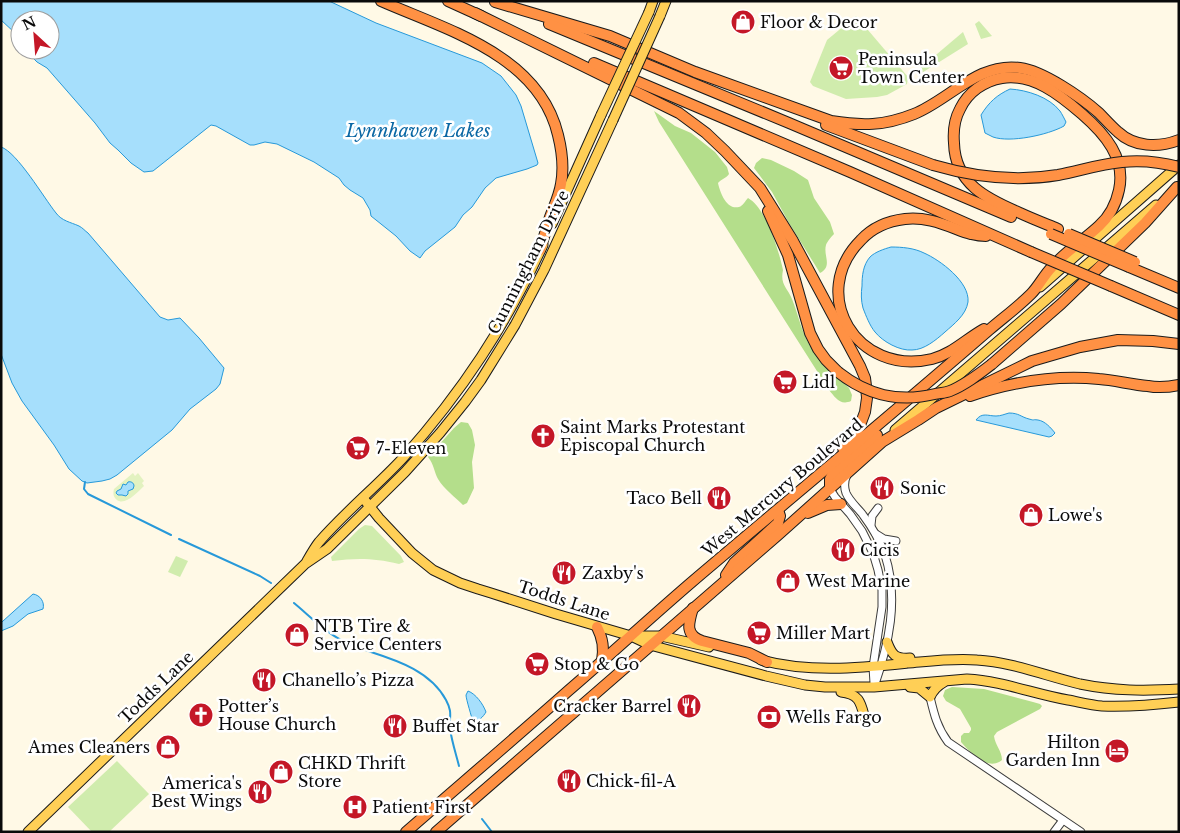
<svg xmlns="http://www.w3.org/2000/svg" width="1180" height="833" viewBox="0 0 1180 833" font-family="'Libre Baskerville',serif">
	<rect width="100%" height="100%" fill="#fff9e6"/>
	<g fill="#d0ecad">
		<polygon points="856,16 908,77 907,84 887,95 877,97 846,99 813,86 810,82 827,40"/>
		<polygon points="979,21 992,36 981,39 975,24"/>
		<polygon points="963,32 968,44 920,74 917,71"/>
		<path d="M 365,525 L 372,526 L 401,556 L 404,562 L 399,564 C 374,558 357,558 332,561 L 331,557 L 359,529 Z"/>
		<polygon points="176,556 188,561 180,577 168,572"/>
		<polygon points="117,761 149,794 109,832 92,832 68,807"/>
	</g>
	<g fill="#b4de8b">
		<path d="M 654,111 L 675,126 L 691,133 L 715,152 L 727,167 L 729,174 C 727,178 721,179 718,183 C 720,192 726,210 739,207 C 743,206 745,201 748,198 C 766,208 779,251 783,270 C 780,285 787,287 792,299 C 799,316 802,336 814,352 C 825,365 838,376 849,388 L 852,395 L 851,401 C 840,406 835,397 829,390 L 659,122 Z"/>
		<path d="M 762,158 L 771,160 L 794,171 L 808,180 L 814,198 L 830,222 L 834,234 C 831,237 827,242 826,245 C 823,256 833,266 820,273 L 789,223 L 772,192 L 754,168 L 756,163 Z"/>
		<path d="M 461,422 L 468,423 L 472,430 L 475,445 L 472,462 L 474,488 L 467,503 L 463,505 C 455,497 444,489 438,479 C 434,472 434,464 428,457 L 454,428 Z"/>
		<path d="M 952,687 L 984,689 L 1033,702 L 1040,704 L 1042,706 L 1040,709 L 997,732 L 994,736 C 995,745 1002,751 1002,760 C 988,772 970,752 961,742 L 961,736 L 964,733 L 969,733 L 971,730 L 971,728 L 960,709 L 946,701 L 943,696 L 945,690 Z"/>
	</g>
	<path fill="#e3f2c0" d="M 133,473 L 135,476 L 138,473 L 144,481 L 142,483 L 144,486 C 138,492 125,506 117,500 C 113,497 113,493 114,489 Z"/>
	<g fill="#a6dffc" stroke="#2799d9">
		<polygon points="1,1 329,1 376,23 482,63 501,76 516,95 521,106 538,163 537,165 527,169 496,178 485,188 472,207 463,215 455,227 425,251 420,258 410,251 396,236 371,216 370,210 363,198 350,190 344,185 339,178 314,162 277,144 265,142 254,145 250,145 216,126 211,125 153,171 144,172 131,163 118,150 110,143 95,123 47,68 37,62 25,50 50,50 50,20 20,20 20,40 15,33 1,20"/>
		<path d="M 1010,89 C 1027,90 1049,97 1060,111 C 1062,114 1064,118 1066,122 L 1064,126 C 1048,135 1010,143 993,137 C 990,136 988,134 985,133 L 981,115 C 989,102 997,95 1010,89 Z"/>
		<path d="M 1,147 C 17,152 44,198 56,213 C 62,221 70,222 79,226 C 83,228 85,231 88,233 L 160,317 L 168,320 L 180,318 L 199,338 L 224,368 L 220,384 L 216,389 L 190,409 L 172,430 L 117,475 L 110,479 L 102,481 L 87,483 L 82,481 L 69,469 L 54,445 L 22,401 L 12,383 L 1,354 Z"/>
		<path d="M 891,247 C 902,247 914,248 924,253 C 940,260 970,282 968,302 C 966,315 954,324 945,332 C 936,340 924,350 912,350 C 900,351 883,342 875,332 C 870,326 866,316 863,308 C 861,301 861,293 862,286 C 862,276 863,265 870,257 C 875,252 884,249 891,247 Z"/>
		<path d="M 1009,413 C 1019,413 1021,417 1029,419 C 1036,421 1031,419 1038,420 C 1045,421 1051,428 1055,433 L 1052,436 L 1049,437 L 976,420 C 982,412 988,416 996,416 C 1001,416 1005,414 1009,413 Z"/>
		<path d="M 128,482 C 131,481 134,483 134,486 L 133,489 L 128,491 L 128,494 L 126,496 L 122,495 L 118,495 L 116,493 L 117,491 L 121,489 L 123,484 L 126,485 Z"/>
		<path d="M 33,594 C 40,595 45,602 43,609 L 28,614 L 13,626 L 1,631 L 1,623 L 3,621 Z"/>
		<path d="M 468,691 C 476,694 483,704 486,712 C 483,717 479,721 473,722 C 472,718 466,699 466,695 C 467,694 467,692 468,691 Z"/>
	</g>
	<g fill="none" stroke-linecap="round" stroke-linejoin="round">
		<g stroke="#2799d9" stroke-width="2">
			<polyline points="85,482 84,489 88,494 171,535"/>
			<polyline points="179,539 260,576 271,583"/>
			<path d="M 294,603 C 312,618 328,635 349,644 C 356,647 363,649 371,652 C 399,661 431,672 446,700 C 453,713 449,716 450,729 C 452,742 456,754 459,766"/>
			<polyline points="482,819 492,832"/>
		</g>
		<defs>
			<g id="minor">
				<path d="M 847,475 C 844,481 844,487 846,493 C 850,502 858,508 863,515 C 872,527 880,541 885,555 C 899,599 889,644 874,687"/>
				<polyline points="830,489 835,497 850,514 862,531 873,553 878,570 882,590 882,607 873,667 874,683"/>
				<polyline points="871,525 872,516 878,508"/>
				<polyline points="876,534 884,539 896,541"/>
				<path d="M 930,697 C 934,714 937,727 948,742 L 1081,832"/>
				<polyline points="1054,832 1063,820"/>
			</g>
			<g id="major">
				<polyline points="649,12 653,1"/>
				<polyline points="660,16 666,1"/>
				<polyline points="552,224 601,115"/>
				<polyline points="1040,287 1179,165"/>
				<polyline points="895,430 1156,205"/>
				<path d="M 363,498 L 379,518 L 412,553 L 433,570 L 460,583 L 478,589 L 491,593 L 556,614 L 631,636 L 650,645 L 766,676 L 805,685 L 825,687 L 874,687 L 967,679 C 1002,681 1034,694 1068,700 C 1079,702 1091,705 1102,706 C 1128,707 1153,705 1179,702"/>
				<path d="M 307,561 C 311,554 315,547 319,542 C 345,512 376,487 403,458 C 462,392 506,325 543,245"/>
				<polyline points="633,636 661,636 709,647"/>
				<path d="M 887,642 C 892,655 895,659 910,658"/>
				<path d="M 761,660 C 810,673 858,668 908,663 C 931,661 954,658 977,660 C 1012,662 1046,676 1080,684 C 1114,691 1144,691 1179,689"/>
				<path d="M 910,687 L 919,688 L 930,697 C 933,690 937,686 944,682"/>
				<path d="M 841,692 C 862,694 861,706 866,723"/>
				<polyline points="28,832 305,564 327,549 405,472 440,433 465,402 481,380 515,325 544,270 613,120"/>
			</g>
			<g id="highway">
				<path d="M 381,1 C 447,30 539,55 558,135 C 562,151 564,168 561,184 C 559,197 553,208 549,220 C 546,230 543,240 540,250"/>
				<polyline points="448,1 481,16"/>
				<path d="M 495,2 L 610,36 L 695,72 L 831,121 C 862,126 884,126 914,114 C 949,100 978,62 1020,68 C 1043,71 1081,97 1099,113 C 1105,119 1111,126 1118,132 C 1134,147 1158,148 1179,140"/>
				<polyline points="475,13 679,113 706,133 725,151 760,188 793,241 860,366 865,378 866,386 867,398 865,412 859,428 854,436 843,448"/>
				<polyline points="549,24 789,123 1011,217"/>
				<polyline points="594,63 850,172 1031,252"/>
				<polyline points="826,125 933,165"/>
				<polyline points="768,211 788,255 810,333 818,349 826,360 838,372"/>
				<polyline points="1129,267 1179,288"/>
				<polyline points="1111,286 1179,315"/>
				<path d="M 984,329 C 966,339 952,354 932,359 C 857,377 807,294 861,240 C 872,228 888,221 905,219 C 923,217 939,222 956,229 C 961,231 966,233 971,234 C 975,235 981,236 986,236"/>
				<polyline points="992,364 1061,304 1145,223 1177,187"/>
				<path d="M 970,396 C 1011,382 1055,375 1099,379 C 1115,380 1132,385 1148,386 C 1158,388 1169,387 1179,385"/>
				<polyline points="830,489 830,479 833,474 877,435"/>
				<polyline points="808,513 827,505 841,504"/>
				<polyline points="726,575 734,563 778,523 780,516 778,510"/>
				<path d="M 693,608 C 689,622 684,635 702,641 L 749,653 L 767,662"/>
				<path d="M 597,627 C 603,639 604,648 602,661"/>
				<path d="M 406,832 C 460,785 515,738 568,691 C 610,655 651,617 693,581 C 792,497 891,415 989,330 C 1003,318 1018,307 1031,294 C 1039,286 1044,275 1052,267 C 1066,251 1084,240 1099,226 C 1110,216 1116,204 1119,190 C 1126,158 1105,134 1082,114 C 1060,95 1033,73 1002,78 C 984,81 968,92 960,109 C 954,120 953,131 954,143 C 955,184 987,199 1020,213 C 1033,219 1046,224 1058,229"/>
				<polyline points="436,832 778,535 882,442 918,420 936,408 1032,361 1080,347 1118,340 1153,341 1179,344"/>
			</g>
		</defs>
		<use href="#minor" stroke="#3d3d3d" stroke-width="9"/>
		<use href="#major" stroke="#1b1b1b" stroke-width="11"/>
		<use href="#highway" stroke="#1b1b1b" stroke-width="12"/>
		<use href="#minor" stroke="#fff" stroke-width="7"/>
		<use href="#major" stroke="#ffcf56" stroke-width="9"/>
		<use href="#highway" stroke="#ff9144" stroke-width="10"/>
		<defs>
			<g id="major-bridge">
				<polyline points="601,115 649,12"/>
				<polyline points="613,120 660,16"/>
			</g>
			<g id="highway-bridge">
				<path d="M 933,165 C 974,177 1016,182 1058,175 C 1079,171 1100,164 1122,162 C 1141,160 1160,162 1179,167"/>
				<polyline points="1051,234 1129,267"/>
				<polyline points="1069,234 1135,262"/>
				<polyline points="1031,252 1111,286"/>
				<path d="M 838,372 C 867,395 898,403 935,394 C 939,393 945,393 950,391 C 965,385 979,374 992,364"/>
			</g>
		</defs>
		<use href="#major-bridge" stroke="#1b1b1b" stroke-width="11" stroke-linecap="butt"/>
		<use href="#highway-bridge" stroke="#1b1b1b" stroke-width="12" stroke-linecap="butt"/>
		<use href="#major-bridge" stroke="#ffcf56" stroke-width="9"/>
		<use href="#highway-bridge" stroke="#ff9144" stroke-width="10"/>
	</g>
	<defs>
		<symbol id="shop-disc" viewBox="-11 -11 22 22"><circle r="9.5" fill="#c41727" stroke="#fff"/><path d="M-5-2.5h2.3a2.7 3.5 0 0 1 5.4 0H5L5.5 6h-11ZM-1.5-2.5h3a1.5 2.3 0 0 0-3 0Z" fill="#fff"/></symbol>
		<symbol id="supermarket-disc" viewBox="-11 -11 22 22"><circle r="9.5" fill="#c41727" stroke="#fff"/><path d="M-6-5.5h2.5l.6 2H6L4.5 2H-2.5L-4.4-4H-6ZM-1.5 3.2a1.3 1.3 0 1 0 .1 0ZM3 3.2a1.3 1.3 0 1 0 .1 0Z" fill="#fff"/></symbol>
		<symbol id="church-disc" viewBox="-11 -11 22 22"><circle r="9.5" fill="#c41727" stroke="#fff"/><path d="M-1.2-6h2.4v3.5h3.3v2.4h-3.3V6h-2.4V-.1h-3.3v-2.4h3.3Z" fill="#fff"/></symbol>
		<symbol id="restaurant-disc" viewBox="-11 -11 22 22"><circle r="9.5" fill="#c41727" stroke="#fff"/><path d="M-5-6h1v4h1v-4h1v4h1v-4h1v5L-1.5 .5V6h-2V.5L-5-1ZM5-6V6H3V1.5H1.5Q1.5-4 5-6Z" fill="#fff"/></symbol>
		<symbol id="bank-disc" viewBox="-11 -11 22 22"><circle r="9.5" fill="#c41727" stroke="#fff"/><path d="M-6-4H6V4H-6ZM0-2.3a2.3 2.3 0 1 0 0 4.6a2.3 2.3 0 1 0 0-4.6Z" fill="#fff"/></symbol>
		<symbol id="hotel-disc" viewBox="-11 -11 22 22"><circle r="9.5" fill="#c41727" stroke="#fff"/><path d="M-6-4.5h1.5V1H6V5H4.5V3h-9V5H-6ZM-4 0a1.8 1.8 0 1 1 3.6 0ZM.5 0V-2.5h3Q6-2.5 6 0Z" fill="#fff"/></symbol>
		<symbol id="hospital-disc" viewBox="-11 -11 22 22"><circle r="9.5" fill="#c41727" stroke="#fff"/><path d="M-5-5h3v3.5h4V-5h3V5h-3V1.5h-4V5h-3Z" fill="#fff"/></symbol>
	</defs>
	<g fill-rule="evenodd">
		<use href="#shop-disc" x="729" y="8" width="28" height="28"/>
		<use href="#supermarket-disc" x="827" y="54" width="28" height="28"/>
		<use href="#supermarket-disc" x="771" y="368" width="28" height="28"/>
		<use href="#church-disc" x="529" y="422" width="28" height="28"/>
		<use href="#supermarket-disc" x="344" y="434" width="28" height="28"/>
		<use href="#restaurant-disc" x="868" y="474" width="28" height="28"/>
		<use href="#restaurant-disc" x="705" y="484" width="28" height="28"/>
		<use href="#shop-disc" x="1017" y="501" width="28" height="28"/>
		<use href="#restaurant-disc" x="829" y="536" width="28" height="28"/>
		<use href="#restaurant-disc" x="550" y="559" width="28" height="28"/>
		<use href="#shop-disc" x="774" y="567" width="28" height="28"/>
		<use href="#supermarket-disc" x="745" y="619" width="28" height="28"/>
		<use href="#shop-disc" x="283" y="621" width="28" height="28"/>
		<use href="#supermarket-disc" x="523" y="650" width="28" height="28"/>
		<use href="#restaurant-disc" x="250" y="666" width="28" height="28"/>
		<use href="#restaurant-disc" x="675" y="692" width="28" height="28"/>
		<use href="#church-disc" x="187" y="701" width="28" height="28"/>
		<use href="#bank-disc" x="755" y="703" width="28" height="28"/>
		<use href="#restaurant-disc" x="381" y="712" width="28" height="28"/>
		<use href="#shop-disc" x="154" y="733" width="28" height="28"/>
		<use href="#hotel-disc" x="1103" y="737" width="28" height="28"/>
		<use href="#shop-disc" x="267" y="758" width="28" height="28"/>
		<use href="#restaurant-disc" x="555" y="767" width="28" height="28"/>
		<use href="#restaurant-disc" x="246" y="778" width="28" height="28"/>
		<use href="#hospital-disc" x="341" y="793" width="28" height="28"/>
	</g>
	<g text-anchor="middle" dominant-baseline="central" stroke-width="5" stroke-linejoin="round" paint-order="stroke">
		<g font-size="16" fill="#0a0a0a" stroke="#fff" text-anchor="start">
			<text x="760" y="22">Floor &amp; Decor</text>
			<text x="858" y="59">Peninsula<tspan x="858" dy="18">Town Center</tspan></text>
			<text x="802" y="382">Lidl</text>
			<text x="560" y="427">Saint Marks Protestant<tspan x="560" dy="18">Episcopal Church</tspan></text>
			<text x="376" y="448">7-Eleven</text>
			<text x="900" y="488">Sonic</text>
			<text x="702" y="498" text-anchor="end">Taco Bell</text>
			<text x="1048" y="515">Lowe's</text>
			<text x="860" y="550">Cicis</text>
			<text x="582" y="573">Zaxby's</text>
			<text x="806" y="581">West Marine</text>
			<text x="314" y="626">NTB Tire &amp;<tspan x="314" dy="18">Service Centers</tspan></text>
			<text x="776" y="633">Miller Mart</text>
			<text x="554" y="664">Stop &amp; Go</text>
			<text x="282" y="680">Chanello’s Pizza</text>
			<text x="218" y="706">Potter’s<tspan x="218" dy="18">House Church</tspan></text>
			<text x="672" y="706" text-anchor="end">Cracker Barrel</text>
			<text x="786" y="717">Wells Fargo</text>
			<text x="412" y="726">Buffet Star</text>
			<text x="1100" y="742" text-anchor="end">Hilton<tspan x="1100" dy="18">Garden Inn</tspan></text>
			<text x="150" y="747" text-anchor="end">Ames Cleaners</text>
			<text x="298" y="763">CHKD Thrift<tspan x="298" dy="18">Store</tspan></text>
			<text x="586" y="781">Chick-fil-A</text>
			<text x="242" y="783" text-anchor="end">America's<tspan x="242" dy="18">Best Wings</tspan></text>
			<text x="372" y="807">Patient First</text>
		</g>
		<g font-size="16" fill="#0a0a0a" stroke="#fff">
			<text transform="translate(528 262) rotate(-63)">Cunningham Drive</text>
			<text transform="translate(782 487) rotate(-40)">West Mercury Boulevard</text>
			<text transform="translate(564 600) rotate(18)">Todds Lane</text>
			<text transform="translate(156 687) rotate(-44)">Todds Lane</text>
		</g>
		<g font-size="18" font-style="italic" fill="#0a67a4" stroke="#fff">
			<text x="418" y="131">Lynnhaven Lakes</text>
		</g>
	</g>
	<rect width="1180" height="833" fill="none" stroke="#0a0a0a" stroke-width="5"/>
	<g transform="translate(35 35) rotate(334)"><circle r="24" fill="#ffffff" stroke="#9d9d9d"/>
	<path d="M0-4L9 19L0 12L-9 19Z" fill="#c41727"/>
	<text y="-8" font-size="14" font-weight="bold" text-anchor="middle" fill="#0a0a0a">N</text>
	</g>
</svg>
